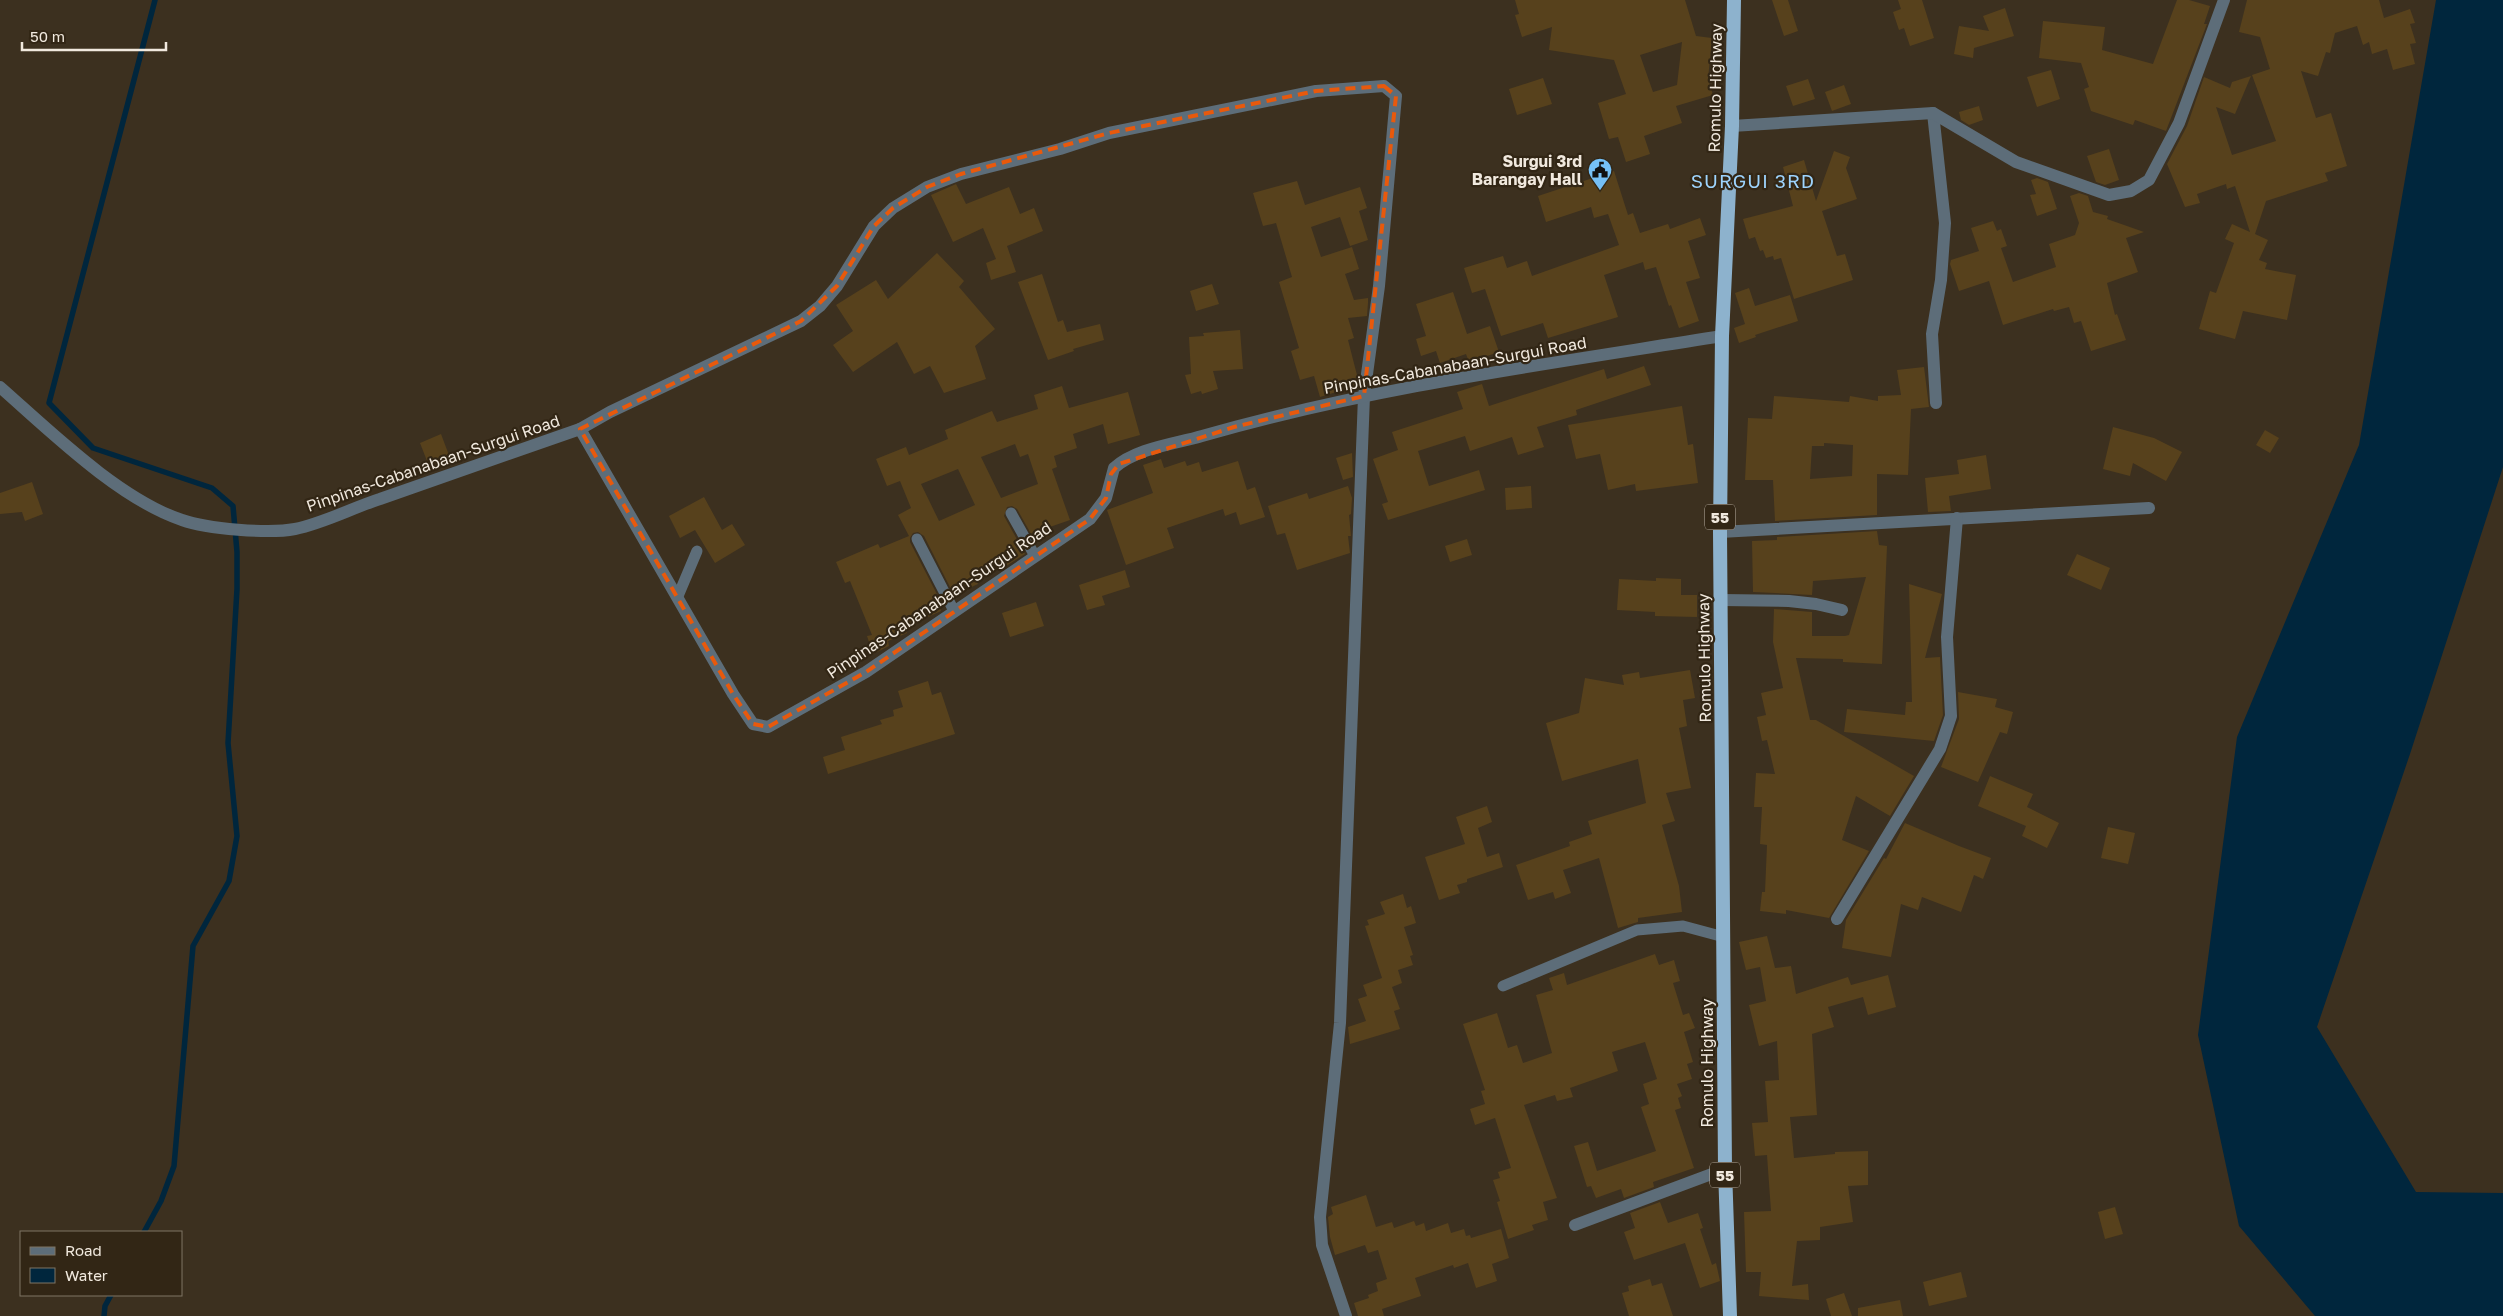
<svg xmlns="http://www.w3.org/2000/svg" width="2503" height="1316" viewBox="0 0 2503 1316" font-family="'Golos Text',sans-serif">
	<rect width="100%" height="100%" fill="#3c301f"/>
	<polygon fill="#00263d" points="2436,0 2503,0 2503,467 2410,754 2317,1027 2416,1192 2503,1193 2503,1316 2315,1316 2239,1226 2198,1035 2237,737 2359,445"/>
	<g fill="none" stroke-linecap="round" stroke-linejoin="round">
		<g stroke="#00263d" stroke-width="5.5">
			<polyline points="144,1232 161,1201 174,1166 193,946 229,881 237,836 228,743 237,589 237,552 233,506 212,488 93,448 49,403 155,0"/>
			<polyline points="104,1316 105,1306 111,1295"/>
		</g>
	</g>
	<g fill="#57411c" fill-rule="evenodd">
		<path d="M 1515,0 L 1685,0 L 1696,36 L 1712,38 L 1708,79 L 1713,95 L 1676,106 L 1682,123 L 1644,136 L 1650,154 L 1626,162 L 1618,137 L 1609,139 L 1598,103 L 1626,94 L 1614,60 L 1549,50 L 1552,27 L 1522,37 L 1515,15 L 1519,14 ZM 1682,42 L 1677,85 L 1653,92 L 1640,55 Z"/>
		<polygon points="1772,0 1788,0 1798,31 1784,36"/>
		<polygon points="1898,0 1922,0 1934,38 1910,46 1904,28 1899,30 1893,12 1901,9"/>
		<polygon points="2177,0 2189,0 2210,6 2204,24 2207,24 2166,131 2135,120 2133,125 2091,111 2084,89 2089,87 2081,63 2039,58 2043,21 2105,27 2102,50 2153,64"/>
		<polygon points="2247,0 2379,0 2384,18 2410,9 2415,23 2410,24 2416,43 2410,44 2415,64 2393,70 2387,49 2372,54 2369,42 2363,45 2357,26 2335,33 2330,53 2326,52 2318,76 2301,71 2316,118 2331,113 2347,166 2325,173 2328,181 2266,201 2255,234 2268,240 2259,260 2267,263 2265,269 2296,275 2287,320 2243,311 2235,339 2199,329 2210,291 2216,293 2234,243 2225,239 2232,224 2250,232 2235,186 2227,189 2226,184 2197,194 2200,203 2185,207 2167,164 2187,126 2204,77 2230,88 2232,82 2251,76 2235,114 2216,107 2232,155 2276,141 2252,75 2270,69 2260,37 2239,32"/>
		<polygon points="2005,8 2014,36 1974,48 1973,58 1954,54 1959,26 1989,31 1983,16"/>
		<polygon points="2051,70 2060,99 2037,107 2027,77"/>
		<polygon points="1543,78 1552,104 1517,115 1509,89"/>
		<polygon points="1808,79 1815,99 1793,106 1786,86"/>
		<polygon points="1844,85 1851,104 1832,111 1825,92"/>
		<polygon points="1979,106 1983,120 1969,125 1961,120 1959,112"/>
		<polygon points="2109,149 2119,180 2105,185 2096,182 2087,156"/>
		<polygon points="1834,151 1850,157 1846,168 1857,199 1822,211 1837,256 1845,254 1853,280 1794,299 1781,258 1774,260 1773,256 1766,258 1763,250 1760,251 1755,237 1749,239 1743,219 1793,206 1783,167 1804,160 1816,201"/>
		<polygon points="1614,171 1628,215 1633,213 1640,233 1668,224 1670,229 1700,218 1706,235 1688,241 1700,278 1686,282 1699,321 1679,328 1671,305 1669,306 1656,267 1645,270 1643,262 1604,275 1618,317 1548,338 1543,323 1501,336 1485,289 1472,293 1464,268 1503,256 1507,268 1527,261 1532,276 1619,245 1608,214 1594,218 1591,207 1546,222 1538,196"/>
		<polygon points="2037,178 2048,182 2057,209 2037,216 2030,195 2036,194 2031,180"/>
		<polygon points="1297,181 1305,205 1360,187 1367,208 1359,211 1368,240 1350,246 1340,217 1311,227 1321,257 1352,247 1359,269 1345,274 1354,300 1368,298 1368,303 1367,316 1348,318 1354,338 1348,340 1358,379 1357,390 1347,392 1346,389 1320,397 1314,376 1300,380 1291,351 1299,348 1279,282 1292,277 1276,223 1263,226 1253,193"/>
		<polygon points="956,184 966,204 1009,187 1020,214 1034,208 1043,231 1007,246 1016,272 991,280 986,263 996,259 983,228 953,242 931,195"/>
		<polygon points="2079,193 2088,196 2093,212 2108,216 2107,219 2144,232 2126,238 2138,272 2107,283 2115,315 2117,314 2126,340 2091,351 2081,321 2074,323 2069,307 2054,311 2053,309 2003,325 1989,281 1959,291 1950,264 1951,260 1979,251 1971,228 1993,221 1997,231 2001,229 2007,246 2001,248 2013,282 2056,267 2049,244 2075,235 2079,223 2070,196"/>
		<polygon points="937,253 964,281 959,287 995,329 975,346 986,379 944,393 930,366 914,374 897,342 853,372 833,345 853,331 836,305 876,280 888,299"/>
		<polygon points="1042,274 1058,322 1063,320 1067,332 1100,324 1104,340 1073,349 1074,351 1048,360 1018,282"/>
		<polygon points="1212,284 1219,304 1196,311 1190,291"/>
		<polygon points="1749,288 1755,306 1790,295 1798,321 1755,335 1756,337 1739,343 1734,328 1745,324 1735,293"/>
		<polygon points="1453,292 1467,334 1490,326 1499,352 1469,362 1466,354 1440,363 1436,351 1421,356 1416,339 1426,336 1416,304"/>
		<polygon points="1240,330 1243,369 1213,371 1218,389 1202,394 1201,391 1191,394 1185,375 1191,374 1189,337 1204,336 1203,333"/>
		<polygon points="1644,366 1651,385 1576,410 1577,415 1537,427 1544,447 1518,455 1512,437 1470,451 1465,436 1418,451 1429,486 1479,470 1485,490 1388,520 1382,504 1388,502 1373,459 1398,450 1392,432 1463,409 1457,392 1482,384 1489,406 1604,369 1607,379"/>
		<path d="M 1924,367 L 1929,407 L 1911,409 L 1908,475 L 1877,474 L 1877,515 L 1775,521 L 1773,480 L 1745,480 L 1748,418 L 1772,419 L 1774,396 L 1849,402 L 1850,396 L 1878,401 L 1878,396 L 1901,395 L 1897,370 ZM 1824,443 L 1853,445 L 1852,476 L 1810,479 L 1812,446 L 1824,446 Z"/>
		<path d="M 1062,386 L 1069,408 L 1128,392 L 1140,435 L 1108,444 L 1103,424 L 1073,434 L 1077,448 L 1054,456 L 1057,467 L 1052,469 L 1070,520 L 1047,528 L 1050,536 L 1035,541 L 1017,509 L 1012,506 L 1007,507 L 1004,516 L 1025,554 L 1003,568 L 1000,561 L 973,574 L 978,584 L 954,595 L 924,536 L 918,532 L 913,533 L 910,538 L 910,542 L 941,602 L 938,603 L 941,611 L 904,628 L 907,633 L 888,641 L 889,646 L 873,654 L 867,636 L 872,635 L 850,581 L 845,583 L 836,562 L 878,544 L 880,548 L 909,536 L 898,515 L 911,508 L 900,481 L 887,486 L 876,459 L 906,447 L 909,455 L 948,439 L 945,430 L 992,411 L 997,422 L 1038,409 L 1034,395 ZM 1015,444 L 1020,457 L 1028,454 L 1038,484 L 1001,498 L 981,457 ZM 958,469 L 975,505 L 939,521 L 921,484 Z"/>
		<polygon points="1682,406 1688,445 1693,444 1698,483 1636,491 1635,484 1608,490 1600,454 1576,459 1568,425"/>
		<polygon points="2113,427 2154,438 2182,452 2166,481 2133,463 2130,476 2103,469"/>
		<polygon points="2265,430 2279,438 2270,453 2256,445"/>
		<polygon points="441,434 450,458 429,466 420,443"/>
		<polygon points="1352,453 1353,477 1343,480 1336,458"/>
		<polygon points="1986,455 1991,489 1949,496 1951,511 1928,512 1925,478 1959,474 1957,460"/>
		<polygon points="1161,459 1164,468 1185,461 1187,466 1199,462 1202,472 1238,461 1247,490 1255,487 1265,517 1240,525 1236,512 1225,516 1223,509 1167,528 1174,548 1126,565 1107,510 1153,493 1143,465"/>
		<polygon points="32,482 43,514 25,521 22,512 0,514 0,493"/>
		<polygon points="1348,486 1352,498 1351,514 1349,515 1351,536 1348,536 1350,553 1297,570 1285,533 1277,535 1268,506 1307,493 1309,499"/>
		<polygon points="1531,486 1532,508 1506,510 1505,488"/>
		<polygon points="704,497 722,530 732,524 745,545 715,563 695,530 680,538 669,516"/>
		<polygon points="1877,531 1879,545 1887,546 1882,664 1843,662 1843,659 1796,658 1810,720 1816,720 1914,776 1890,816 1856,796 1842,840 1869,851 1829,918 1786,910 1786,914 1760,911 1762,892 1765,892 1767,845 1760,844 1762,807 1754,807 1756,773 1775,774 1767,740 1762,741 1757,717 1766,715 1761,693 1783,688 1773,642 1774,609 1812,612 1812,636 1845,636 1849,635 1866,577 1813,581 1812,595 1753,592 1752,541 1777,540 1777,537"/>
		<polygon points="1467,539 1472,555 1450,562 1445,546"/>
		<polygon points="2077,554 2110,568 2101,590 2067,575"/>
		<polygon points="1125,570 1130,587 1102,596 1105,605 1087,610 1079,585"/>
		<polygon points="1656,578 1681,579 1681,595 1697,595 1697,617 1655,616 1655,612 1617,610 1619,579 1656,581"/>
		<polygon points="1909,584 1942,594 1925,658 1940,657 1943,715 1934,741 1844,732 1847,709 1905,715 1906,702 1912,702"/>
		<polygon points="1036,602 1044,626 1010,637 1002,613"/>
		<polygon points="1690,670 1695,698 1683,700 1687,726 1679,728 1691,788 1666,793 1675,821 1662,825 1679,886 1682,912 1638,918 1638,922 1618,928 1599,858 1563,870 1571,893 1555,899 1553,892 1528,900 1516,865 1570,846 1569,842 1592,834 1588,821 1646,803 1638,759 1562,781 1546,723 1579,713 1585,678 1624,685 1622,675 1639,672 1640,678"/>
		<polygon points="928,681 932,695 941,692 955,734 828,774 823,757 845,750 841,737 882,724 880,720 894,716 893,710 903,707 898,691"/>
		<polygon points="1958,692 1997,699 1995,707 2013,712 2007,734 2000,732 1978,782 1941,767 1959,719"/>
		<polygon points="1990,776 2033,794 2027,807 2059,823 2047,848 2022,836 2026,826 1978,806"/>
		<polygon points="1487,806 1492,822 1478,828 1487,857 1499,853 1503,867 1467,879 1467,882 1457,885 1460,893 1439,900 1425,857 1465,844 1456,817"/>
		<polygon points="1905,823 1959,846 1991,858 1983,879 1974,875 1961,912 1922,897 1918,910 1901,904 1891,957 1842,948 1846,920 1884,858 1886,859"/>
		<polygon points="2108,827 2135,833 2128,864 2101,858"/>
		<polygon points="1403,894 1407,908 1411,906 1416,923 1404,927 1413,955 1410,956 1413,965 1398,970 1402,983 1392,987 1400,1009 1394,1011 1400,1029 1350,1044 1348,1027 1366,1021 1358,999 1367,996 1363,985 1382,978 1365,926 1369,925 1367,920 1385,914 1380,902"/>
		<polygon points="1767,936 1775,968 1791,966 1796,994 1848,977 1851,985 1888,975 1896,1007 1868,1015 1863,997 1828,1007 1834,1027 1812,1034 1817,1115 1790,1117 1794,1158 1835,1154 1835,1152 1868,1151 1868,1185 1848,1186 1853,1222 1820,1227 1820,1240 1797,1241 1792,1286 1808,1284 1809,1300 1759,1296 1761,1272 1746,1272 1744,1212 1771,1211 1767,1155 1755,1156 1752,1123 1768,1122 1765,1081 1779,1080 1777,1041 1759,1046 1749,1005 1766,1001 1760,967 1746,970 1739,942"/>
		<polygon points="1655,954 1659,965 1674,960 1680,981 1673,983 1683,1015 1689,1013 1695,1028 1684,1032 1693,1062 1687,1064 1692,1079 1677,1084 1682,1096 1678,1098 1681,1108 1675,1110 1694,1168 1653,1182 1654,1187 1624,1198 1621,1189 1596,1198 1591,1186 1587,1187 1574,1146 1588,1142 1597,1171 1656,1151 1641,1107 1649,1104 1643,1084 1657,1079 1645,1042 1612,1052 1618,1071 1570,1088 1573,1097 1557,1101 1555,1095 1524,1105 1557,1198 1543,1202 1548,1220 1532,1225 1534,1230 1508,1239 1497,1202 1500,1201 1493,1180 1500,1178 1498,1172 1511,1168 1495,1118 1475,1125 1470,1109 1485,1104 1481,1091 1485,1090 1463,1024 1497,1013 1508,1048 1517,1045 1523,1063 1552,1053 1536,995 1553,990 1549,978 1564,973 1567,985"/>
		<polygon points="1366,1195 1376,1227 1392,1222 1394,1228 1414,1221 1416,1226 1424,1223 1426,1231 1448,1223 1451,1233 1464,1229 1466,1236 1470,1235 1471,1238 1501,1229 1509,1258 1492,1264 1497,1281 1476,1288 1468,1263 1454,1268 1453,1265 1415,1278 1421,1296 1382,1309 1384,1316 1358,1316 1354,1303 1369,1298 1368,1295 1378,1291 1376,1283 1387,1279 1378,1250 1368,1253 1365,1245 1335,1255 1330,1237 1328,1217 1333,1214 1331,1207"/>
		<polygon points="1660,1202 1668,1223 1698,1213 1703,1228 1700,1229 1712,1265 1716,1263 1720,1281 1700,1288 1685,1243 1634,1260 1624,1232 1635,1228 1630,1213"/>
		<polygon points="2115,1207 2123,1234 2105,1239 2098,1212"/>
		<polygon points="1961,1272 1967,1297 1929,1306 1923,1282"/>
		<polygon points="1650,1279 1652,1286 1662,1283 1673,1316 1629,1316 1622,1293 1629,1291 1628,1286"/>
		<polygon points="1844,1293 1852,1316 1831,1316 1826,1299"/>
		<polygon points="1900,1300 1903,1316 1858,1316 1858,1308"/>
	</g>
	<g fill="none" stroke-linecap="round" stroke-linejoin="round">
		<g stroke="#5d6d79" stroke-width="11">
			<polyline points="1011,513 1035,556"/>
			<polyline points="917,539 954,611"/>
			<polyline points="678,596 697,551"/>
			<polyline points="1503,986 1637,930 1683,926 1724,937"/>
		</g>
		<g stroke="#5d6d79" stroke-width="12">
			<polyline points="1933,113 1945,223 1941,280 1932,334 1936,403"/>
			<polyline points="1732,126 1933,113 2016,162 2109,195 2131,191 2149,180 2179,123 2224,0"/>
			<polyline points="580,429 610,412 801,321 820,306 837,286 874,226 893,208 927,187 961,174 1060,149 1109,133 1316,91 1384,86 1396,96 1379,286 1364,396 1340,1023 1320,1217 1322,1245 1346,1316"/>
			<polyline points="1720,532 2149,508"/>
			<polyline points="1721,600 1789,601 1816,604 1842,610"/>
			<polyline points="1837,919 1940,749 1951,716 1947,637 1957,518"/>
			<polyline points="1575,1225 1725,1169"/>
		</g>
		<path stroke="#5d6d79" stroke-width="12" d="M 0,387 C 50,431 119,499 182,520 C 207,529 269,534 295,529 C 324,523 352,508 380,499 C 447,475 514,452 580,429 L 733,694 L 753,724 L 768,727 L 866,672 L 1090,519 L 1106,498 L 1114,468 C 1136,448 1175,444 1202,436 C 1372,387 1548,364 1722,336"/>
		<polyline stroke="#8db2cd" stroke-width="14" points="1730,1316 1725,1169 1720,532 1722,336 1732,126 1734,0"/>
	</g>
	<path fill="none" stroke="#e8590c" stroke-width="4" stroke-dasharray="10 6" stroke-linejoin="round" d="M 1384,86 L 1396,96 L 1364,396 L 1234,427 L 1119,464 L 1111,474 L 1106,498 L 1090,519 L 866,672 L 768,727 L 753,724 L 733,694 L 580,429 L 801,321 L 837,286 L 874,226 L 893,208 L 927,187 L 961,174 L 1109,133 L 1316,91 Z"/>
	<defs>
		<symbol id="civic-pin" viewBox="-11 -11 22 30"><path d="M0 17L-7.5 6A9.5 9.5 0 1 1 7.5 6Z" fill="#75c0f6" stroke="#322615"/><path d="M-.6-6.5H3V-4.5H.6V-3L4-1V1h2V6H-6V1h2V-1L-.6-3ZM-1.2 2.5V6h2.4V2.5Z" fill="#111"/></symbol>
	</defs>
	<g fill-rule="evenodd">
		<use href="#civic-pin" x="1586" y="156" width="28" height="38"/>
	</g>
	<g text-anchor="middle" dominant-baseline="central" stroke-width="4.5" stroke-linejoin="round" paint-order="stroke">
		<g fill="#322615" stroke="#b8aea2" stroke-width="1">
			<rect x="1705" y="504.5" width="30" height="25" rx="4"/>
			<rect x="1710" y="1162.5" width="30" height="25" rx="4"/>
		</g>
		<g font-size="15" font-weight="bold" fill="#f1e9de">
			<text x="1720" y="517">55</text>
			<text x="1725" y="1175">55</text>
		</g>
		<g font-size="16" fill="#f1e9de" stroke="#322615">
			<text transform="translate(1715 88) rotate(-89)">Romulo Highway</text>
			<text transform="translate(1455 365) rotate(-10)">Pinpinas-Cabanabaan-Surgui Road</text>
			<text transform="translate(433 463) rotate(-19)">Pinpinas-Cabanabaan-Surgui Road</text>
			<text transform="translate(939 600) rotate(-34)">Pinpinas-Cabanabaan-Surgui Road</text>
			<text transform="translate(1704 658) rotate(-91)">Romulo Highway</text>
			<text transform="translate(1707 1063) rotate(-90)">Romulo Highway</text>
		</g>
		<g font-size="16" font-weight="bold" fill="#f1e9de" stroke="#322615" text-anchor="end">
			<text x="1582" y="161">Surgui 3rd<tspan x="1582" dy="18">Barangay Hall</tspan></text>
		</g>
		<g font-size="19" letter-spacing="1" fill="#9ed4fd" stroke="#322615">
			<text x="1753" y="180">SURGUI 3RD</text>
		</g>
	</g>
	<rect x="20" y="1231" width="162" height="65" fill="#322615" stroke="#7e7465"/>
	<rect x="30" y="1247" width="25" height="8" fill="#5d6d79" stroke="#7e7465"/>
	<text x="65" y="1256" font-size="15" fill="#f1e9de">Road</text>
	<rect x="30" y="1268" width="25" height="15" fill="#00263d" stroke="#7e7465"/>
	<text x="65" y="1281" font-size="15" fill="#f1e9de">Water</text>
	<path d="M22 42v8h144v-8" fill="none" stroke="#f1e9de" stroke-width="2.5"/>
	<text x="30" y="42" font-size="15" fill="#f1e9de" stroke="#322615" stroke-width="4" paint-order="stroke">50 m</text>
</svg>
